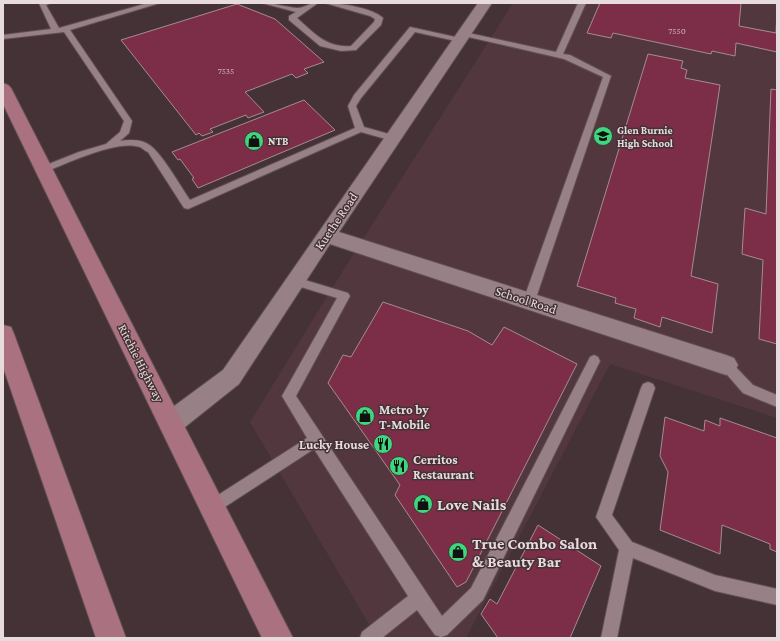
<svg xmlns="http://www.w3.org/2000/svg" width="780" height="641" viewBox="0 0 780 641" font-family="'Crimson Pro',serif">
	<rect width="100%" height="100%" fill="#443236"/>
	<polygon fill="#52383e" points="513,3 777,3 777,418 610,364 466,638 377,638 250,422 344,269"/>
	<g fill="#7c2d47" stroke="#a38d92">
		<polygon points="600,3 741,3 739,26 776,33 777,9 777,52 736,43 735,56 712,51 711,54 613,33 611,38 587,33"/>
		<polygon points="237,4 275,19 324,62 304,69 308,73 296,78 292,74 245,92 264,112 248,118 246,115 210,129 213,132 202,136 199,133 196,135 121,40"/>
		<polygon points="648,54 683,61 681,68 687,70 685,78 720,85 691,276 718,284 712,333 662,317 660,327 634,318 636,309 615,303 616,298 577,286"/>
		<polygon points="771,89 777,90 777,344 759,339 763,260 742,254 745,208 766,214"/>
		<polygon points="304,100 335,130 198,188 192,179 194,178 180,159 178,160 172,152"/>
		<polygon points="383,302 468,331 492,345 504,327 577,364 466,582 457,587 395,495 400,485 328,383 343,355 351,357"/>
		<polygon points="665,417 704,431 705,420 720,426 720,418 777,438 777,552 770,549 770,544 722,525 720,554 660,530 668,472 660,456"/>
		<polygon points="538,525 601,566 570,638 498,638 481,614 490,599 497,604"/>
	</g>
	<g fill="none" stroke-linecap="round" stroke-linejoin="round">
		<defs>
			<g id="lane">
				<path d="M 39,3 L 51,3 L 46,5 L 59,28 L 148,3 L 160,3 L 70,30 L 132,121 L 129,133 L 120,141 C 128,140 138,139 146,143 C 160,149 180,186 190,200 L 355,128 L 348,106 L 354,95 L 410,27 L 460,38 L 464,40 L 460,42 L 415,32 L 361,98 L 356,106 L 364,127 L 396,136 L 398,138 L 396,140 L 393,141 L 361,132 L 188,209 L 184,208 L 148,152 C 145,151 142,148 140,147 C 118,139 68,163 47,171 L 41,171 L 39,169 L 41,167 L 79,152 L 106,144 L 120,132 L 124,121 L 64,32 L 3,39 L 3,35 L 51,29 Z"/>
				<path d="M 262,3 C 275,3 285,7 297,8 C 305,8 308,3 318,3 L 297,18 C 314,33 326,48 351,46 L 374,22 L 375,19 L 370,16 L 325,3 C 340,3 373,8 383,18 L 381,25 L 356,50 L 341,51 L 320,46 L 289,20 L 289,16 L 296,12 Z"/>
				<polygon points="578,3 586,3 563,54 570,55 611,76 535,301 533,304 529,306 525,304 523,301 603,77 564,59 464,36 460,34 464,32 556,52"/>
				<polygon points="295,277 348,293 350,296 296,396 442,616 471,588 590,357 594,355 598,357 600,361 483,600 447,635 441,637 435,635 417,610 382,638 360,638 362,632 408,596 314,449 217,512 212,514 207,512 205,507 207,502 307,438 282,396 337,298 291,284 289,281 291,278"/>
				<polygon points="726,359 730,361 753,385 777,395 777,407 743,393 722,369 720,365 722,361"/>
				<polygon points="648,382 653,384 655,388 612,515 632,542 715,575 777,589 777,605 715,591 633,558 617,638 601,638 619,550 596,517 641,388 643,384"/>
			</g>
			<polygon id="street" points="478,3 492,3 339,232 726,355 734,358 738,365 734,372 726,375 330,244 239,384 180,431 171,435 162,431 159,423 162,415 223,370"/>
			<g id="primary">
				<polygon points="3,83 8,85 11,88 293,638 262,638 3,104"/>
				<polygon points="3,325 11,327 14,334 126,638 96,638 3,367"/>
			</g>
		</defs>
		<use href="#lane" stroke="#5f4f54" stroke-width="2"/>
		<use href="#street" stroke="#5f4f54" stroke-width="2"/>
		<use href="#primary" stroke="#5f4f54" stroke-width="2"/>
		<use href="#lane" fill="#978186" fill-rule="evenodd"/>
		<use href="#street" fill="#978186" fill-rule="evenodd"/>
		<use href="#primary" fill="#aa7180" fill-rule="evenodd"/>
	</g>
	<defs>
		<symbol id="school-disc" viewBox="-11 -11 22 22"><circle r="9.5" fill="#3fd77d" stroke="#443236"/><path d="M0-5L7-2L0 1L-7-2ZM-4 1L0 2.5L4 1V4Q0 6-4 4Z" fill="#111"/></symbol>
		<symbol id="shop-disc" viewBox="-11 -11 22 22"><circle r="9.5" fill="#3fd77d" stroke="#443236"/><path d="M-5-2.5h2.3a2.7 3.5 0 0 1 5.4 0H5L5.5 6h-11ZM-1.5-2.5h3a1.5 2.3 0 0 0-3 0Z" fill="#111"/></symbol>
		<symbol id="restaurant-disc" viewBox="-11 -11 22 22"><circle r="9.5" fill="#3fd77d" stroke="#443236"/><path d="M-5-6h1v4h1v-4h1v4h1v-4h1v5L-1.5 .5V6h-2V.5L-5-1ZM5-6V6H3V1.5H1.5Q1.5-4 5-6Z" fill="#111"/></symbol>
	</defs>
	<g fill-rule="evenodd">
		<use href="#school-disc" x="592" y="125" width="22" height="22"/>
		<use href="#shop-disc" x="243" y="130" width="22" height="22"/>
		<use href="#shop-disc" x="354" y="405" width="22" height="22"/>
		<use href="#restaurant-disc" x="372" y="433" width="22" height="22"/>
		<use href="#restaurant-disc" x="388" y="455" width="22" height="22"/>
		<use href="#shop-disc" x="412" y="493" width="22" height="22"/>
		<use href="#shop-disc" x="447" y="541" width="22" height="22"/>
	</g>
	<g text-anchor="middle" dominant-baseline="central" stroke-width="3" stroke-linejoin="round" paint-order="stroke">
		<g font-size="9" fill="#ccb0b8">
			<text x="677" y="31">7550</text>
			<text x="226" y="71">7535</text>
		</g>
		<g font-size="11" font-weight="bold" fill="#e7dbde" stroke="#443236" text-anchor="start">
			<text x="617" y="130">Glen Burnie<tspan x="617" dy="13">High School</tspan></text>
			<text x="268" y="141">NTB</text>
		</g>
		<g font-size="13" fill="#e7dbde" stroke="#443236">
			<text transform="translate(336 221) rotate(-56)">Kuethe Road</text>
			<text transform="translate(526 300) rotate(18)">School Road</text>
			<text transform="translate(141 363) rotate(63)">Ritchie Highway</text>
		</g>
		<g font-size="13" font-weight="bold" fill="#e7dbde" stroke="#443236" text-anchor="start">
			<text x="379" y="409">Metro by<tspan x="379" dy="15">T-Mobile</tspan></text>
			<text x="369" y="444" text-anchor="end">Lucky House</text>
			<text x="413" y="459">Cerritos<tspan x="413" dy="15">Restaurant</tspan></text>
		</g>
		<g font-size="16" font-weight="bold" fill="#e7dbde" stroke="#443236" text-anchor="start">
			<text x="437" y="504">Love Nails</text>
			<text x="472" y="543">True Combo Salon<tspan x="472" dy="18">&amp; Beauty Bar</tspan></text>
		</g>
	</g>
	<rect width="780" height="641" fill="none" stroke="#e7dbde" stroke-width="8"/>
</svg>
